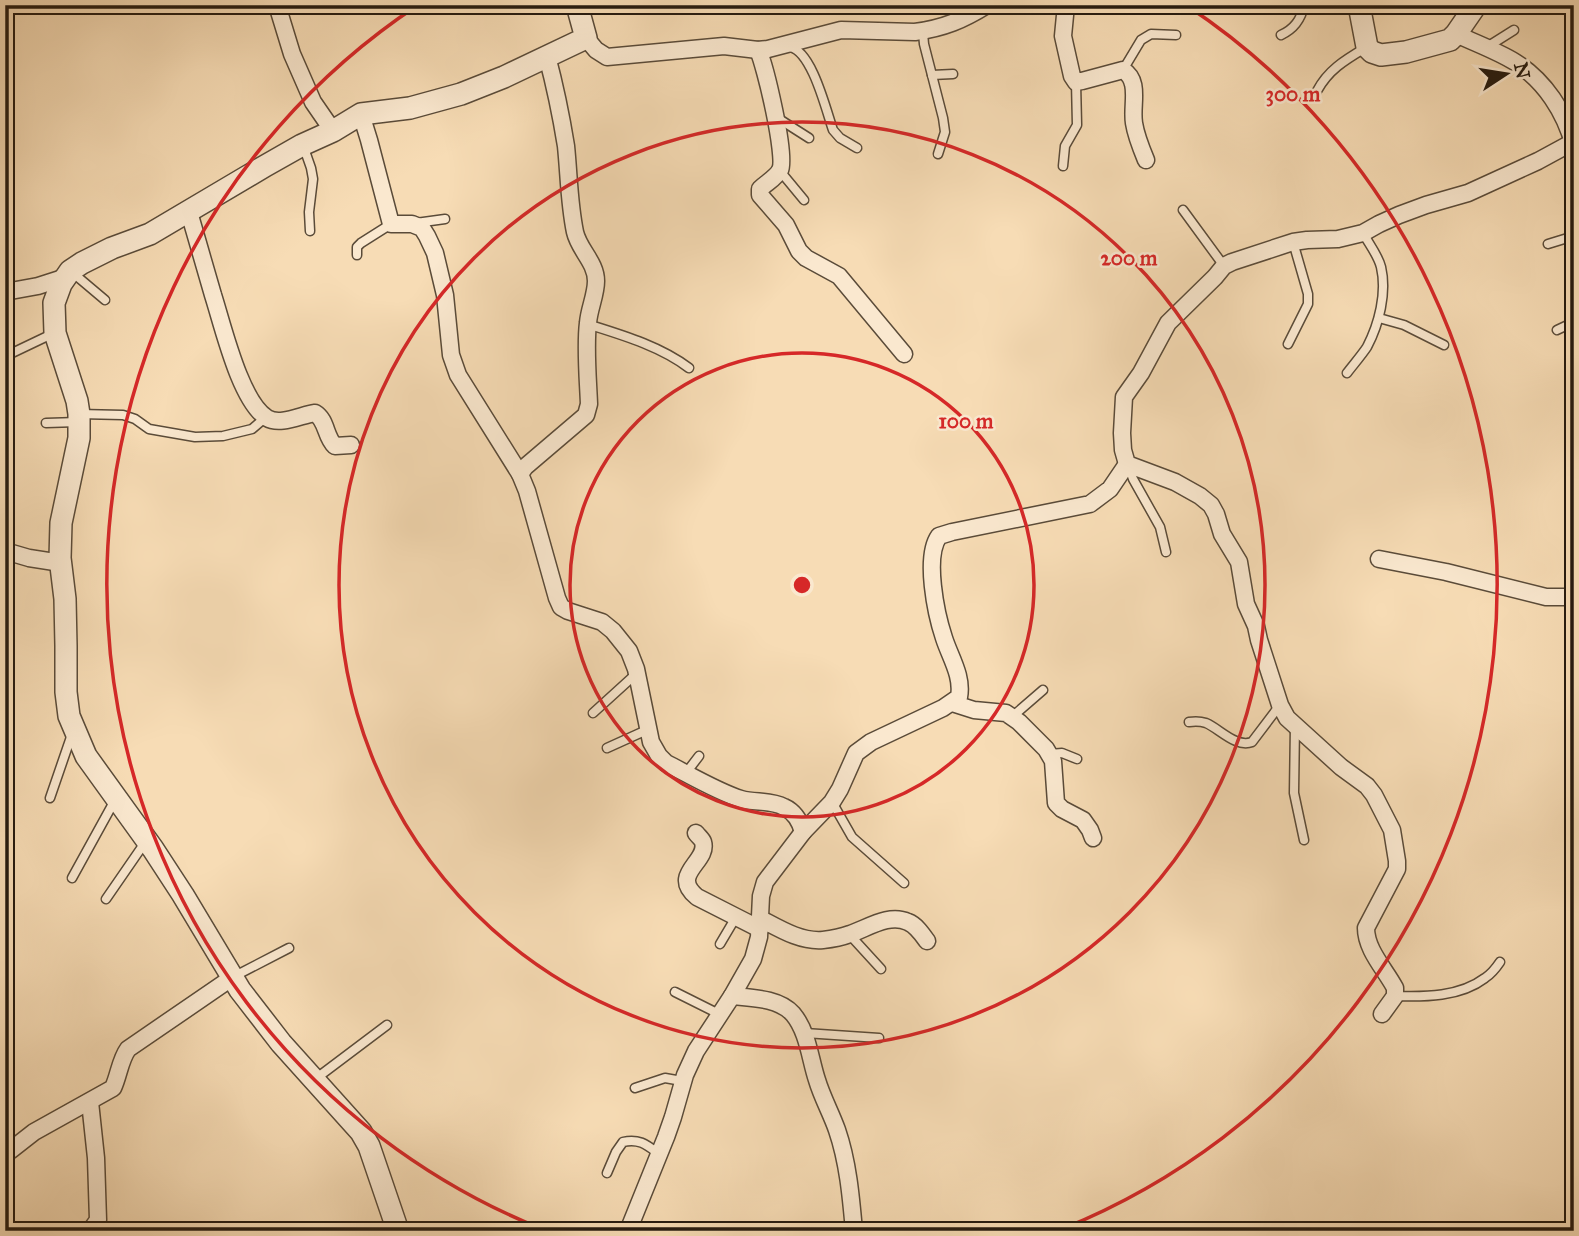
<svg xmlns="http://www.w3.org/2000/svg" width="1579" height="1236" viewBox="0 0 1579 1236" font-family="'IM FELL Great Primer',serif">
	<rect width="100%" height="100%" fill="#f7dcb5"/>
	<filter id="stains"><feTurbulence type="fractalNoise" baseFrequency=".00286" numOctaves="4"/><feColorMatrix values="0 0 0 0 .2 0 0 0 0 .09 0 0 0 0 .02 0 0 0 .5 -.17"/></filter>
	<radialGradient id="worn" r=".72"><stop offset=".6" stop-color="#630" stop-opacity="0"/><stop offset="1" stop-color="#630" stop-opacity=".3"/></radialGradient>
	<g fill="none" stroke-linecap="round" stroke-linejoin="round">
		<defs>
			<g id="service">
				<polyline points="920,32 923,33 924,44 943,118 945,132 938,154"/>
				<path d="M 1281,35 C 1294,29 1301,20 1304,5"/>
				<path d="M 790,47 C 812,51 826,110 833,130 L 840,138 L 857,148"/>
				<polyline points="1487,47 1514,30"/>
				<polyline points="1123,70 1141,40 1151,34 1176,35"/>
				<polyline points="932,75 953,74"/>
				<path d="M 1317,91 C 1328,70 1345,60 1365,48"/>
				<polyline points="776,117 809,138"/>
				<polyline points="304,148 311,168 313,179 309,212 310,231"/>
				<polyline points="1063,166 1065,146 1077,125 1076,82"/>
				<polyline points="780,171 804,200"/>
				<polyline points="1183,210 1224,266"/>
				<polyline points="416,223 445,219"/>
				<polyline points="1548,244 1574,236"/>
				<polyline points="357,255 357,247 361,243 391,224"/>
				<polyline points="73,273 105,300"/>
				<polyline points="1379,318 1404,325 1444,345"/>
				<path d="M 587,324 C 622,335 660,346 689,368"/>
				<polyline points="1557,330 1574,322"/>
				<polyline points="1288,344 1308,304 1308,294 1293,242"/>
				<polyline points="10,354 54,333"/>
				<path d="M 1347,373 C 1353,365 1361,356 1367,347 C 1379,324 1387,293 1381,267 C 1378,255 1369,244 1363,233"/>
				<polyline points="79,414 123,415 135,419 149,429 195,437 223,436 252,429 266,417"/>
				<polyline points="46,423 78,422"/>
				<polyline points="1128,465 1133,479 1160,527 1166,552"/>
				<polyline points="593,713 637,673"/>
				<polyline points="1013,716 1043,690"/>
				<path d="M 1189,722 C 1195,721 1200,721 1206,723 C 1220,729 1236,748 1252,742 L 1280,705"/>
				<polyline points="1295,725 1294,793 1304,840"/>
				<polyline points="607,748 649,729"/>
				<polyline points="1050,754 1062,753 1077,759"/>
				<polyline points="686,773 699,756"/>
				<polyline points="50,798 72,734"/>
				<polyline points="832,802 852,837 904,883"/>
				<polyline points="72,878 115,800"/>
				<polyline points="106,899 146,841"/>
				<polyline points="849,934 881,969"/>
				<polyline points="720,944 736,917"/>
				<polyline points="233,977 289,948"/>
				<polyline points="675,992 719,1014"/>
				<path d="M 1395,996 C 1425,997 1460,997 1485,978 C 1491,974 1496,968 1500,962"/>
				<polyline points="805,1033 879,1038"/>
				<polyline points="314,1080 387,1025"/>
				<polyline points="635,1088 665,1078 682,1081"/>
				<path d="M 607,1173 L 616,1152 L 623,1142 C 639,1138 647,1145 659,1154"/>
			</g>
			<g id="minor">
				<polyline points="277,5 292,54 313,102 333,131"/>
				<path d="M 1066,5 L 1063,36 L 1072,76 L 1076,82 L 1082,81 L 1123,70 C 1141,81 1131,105 1134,123 C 1136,136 1141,148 1146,160"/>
				<path d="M 1456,34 C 1475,43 1497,51 1515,62 C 1545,81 1565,112 1574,146"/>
				<path d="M 586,38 L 596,50 L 607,57 L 724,46 L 758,50 L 768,49 L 841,30 L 915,32 C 944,28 963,20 987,5"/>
				<path d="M 758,50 C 765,65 787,157 780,170 C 777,177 766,183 760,189 L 760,195 L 786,225 L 799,251 L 806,258 L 839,276 L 904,354"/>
				<path d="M 547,56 C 555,86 561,115 566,146 C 569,175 569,203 575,232 C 579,250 596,262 596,281 C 596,295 589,309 588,323 C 585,347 588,379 589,404 L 586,415 L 525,467 L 520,474 L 527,491 L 557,598 L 561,607 L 568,611 L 602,622 L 613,631 L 629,651 L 636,669 L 651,742 L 659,756 L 666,763 C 688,774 718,792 741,799 C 755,803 771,800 784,807 C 795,812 800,821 803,832"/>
				<polyline points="361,114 369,140 391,224 412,224 422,228 427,236 435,253 445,295 451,355 458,375 520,474"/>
				<path d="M 189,212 C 197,240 205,267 213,295 C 223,326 240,401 267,418 C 280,426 301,415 315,413 C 327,420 325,437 335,446 L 351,445"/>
				<polyline points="5,292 38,286 66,277"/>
				<polyline points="5,551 29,558 61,563"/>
				<polyline points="1379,559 1446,572 1546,597 1574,597"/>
				<polyline points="952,703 974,710 1006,713 1019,722 1046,749 1053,761 1056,803 1062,809 1083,820 1090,830 1093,838"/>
				<path d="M 696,833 C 698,836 702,839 703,842 C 709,862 669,874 697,897 L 760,929"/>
				<path d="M 761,919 C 780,929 801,942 823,940 C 832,939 842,937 850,934 C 868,928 889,913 908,922 C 916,925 922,934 927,941"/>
				<path d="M 732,996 C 752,998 779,998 793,1014 C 808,1032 810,1059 817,1080 C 822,1097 831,1113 837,1130 C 848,1162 851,1197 854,1231"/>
				<path d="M 1382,1014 L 1395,996 L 1395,988 C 1385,969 1366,950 1366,928 L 1397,869 L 1397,861 L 1392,830 L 1374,795 L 1367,786 L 1341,767 L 1287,718 L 1280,705 L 1259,640 L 1256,626 L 1246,604 L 1239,562 L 1222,534 L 1216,514 L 1211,505 L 1200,496 L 1175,482 L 1127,464 L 1123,450 L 1122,433 L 1124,397 L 1141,373 L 1168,323 L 1215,277 L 1224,266 L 1232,262 L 1293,242 L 1307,240 L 1338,239 L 1363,233 L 1379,224 L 1399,215 L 1426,205 L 1468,193 L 1538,161 L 1573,142"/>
				<path d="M 5,1152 L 11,1150 L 34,1132 L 113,1088 C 119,1075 120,1060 128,1049 L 233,977"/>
				<polyline points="90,1231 98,1220 96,1158 90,1102"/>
				<path d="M 628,1231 L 666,1137 L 673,1117 L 685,1075 L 696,1051 L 732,996 L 753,959 L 759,937 L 761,896 L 765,882 L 803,832 L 832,802 L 840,789 L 856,753 L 871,742 L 943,708 L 959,697 C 963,676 950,657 944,638 C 936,614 924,557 939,536 L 952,532 L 1090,504 L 1110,489 L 1127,464"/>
			</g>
			<g id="tertiary">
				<polyline points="1359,5 1367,47 1372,52 1381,55 1406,52 1450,40 1456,34 1476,5"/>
				<polyline points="398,1231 369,1146 361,1132 281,1043 240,990 183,895 153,849 86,756 69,716 66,692 66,646 65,599 60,558 61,523 79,438 79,414 77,401 55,333 54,303 61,284 70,271 82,263 112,248 150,234 265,166 302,145 333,131 361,114 410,108 461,94 504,77 586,38 577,5"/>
			</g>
		</defs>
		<use href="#service" stroke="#5a4b39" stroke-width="11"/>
		<use href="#minor" stroke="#5a4b39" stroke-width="19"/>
		<use href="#tertiary" stroke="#5a4b39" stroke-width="24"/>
		<use href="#service" stroke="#fae8cf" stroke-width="8"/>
		<use href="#minor" stroke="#fae8cf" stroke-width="16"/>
		<use href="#tertiary" stroke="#fae8cf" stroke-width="21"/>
	</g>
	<g fill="none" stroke="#d62828" stroke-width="3.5">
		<circle cx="802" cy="585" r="232"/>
		<circle cx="802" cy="585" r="463"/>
		<path d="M542 1229A695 695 0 0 1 418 5M1186 5A695 695 0 0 1 1062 1229"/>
	</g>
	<circle cx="802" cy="585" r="10" fill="#d62828" stroke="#fae8cf" stroke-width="3.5"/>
	<g font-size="21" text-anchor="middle" font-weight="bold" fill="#d62828" stroke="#fae8cf" stroke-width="5" stroke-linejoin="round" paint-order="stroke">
		<text x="1293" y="101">300 m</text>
		<text x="1129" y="265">200 m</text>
		<text x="966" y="428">100 m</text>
	</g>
	<rect width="1579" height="1236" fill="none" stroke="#f7dcb5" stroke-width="28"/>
	<rect x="7" y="7" width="1565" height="1222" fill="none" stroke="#261b10" stroke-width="3.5"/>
	<rect x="14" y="14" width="1551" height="1208" fill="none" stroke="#261b10" stroke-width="2"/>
	<g transform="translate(1506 74) rotate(78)" stroke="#fae8cf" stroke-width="5" paint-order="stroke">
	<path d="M0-5L12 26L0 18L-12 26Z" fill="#261b10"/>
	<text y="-10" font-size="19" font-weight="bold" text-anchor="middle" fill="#261b10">N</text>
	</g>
	<rect width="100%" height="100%" filter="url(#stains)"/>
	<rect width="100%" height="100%" fill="url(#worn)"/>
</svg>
